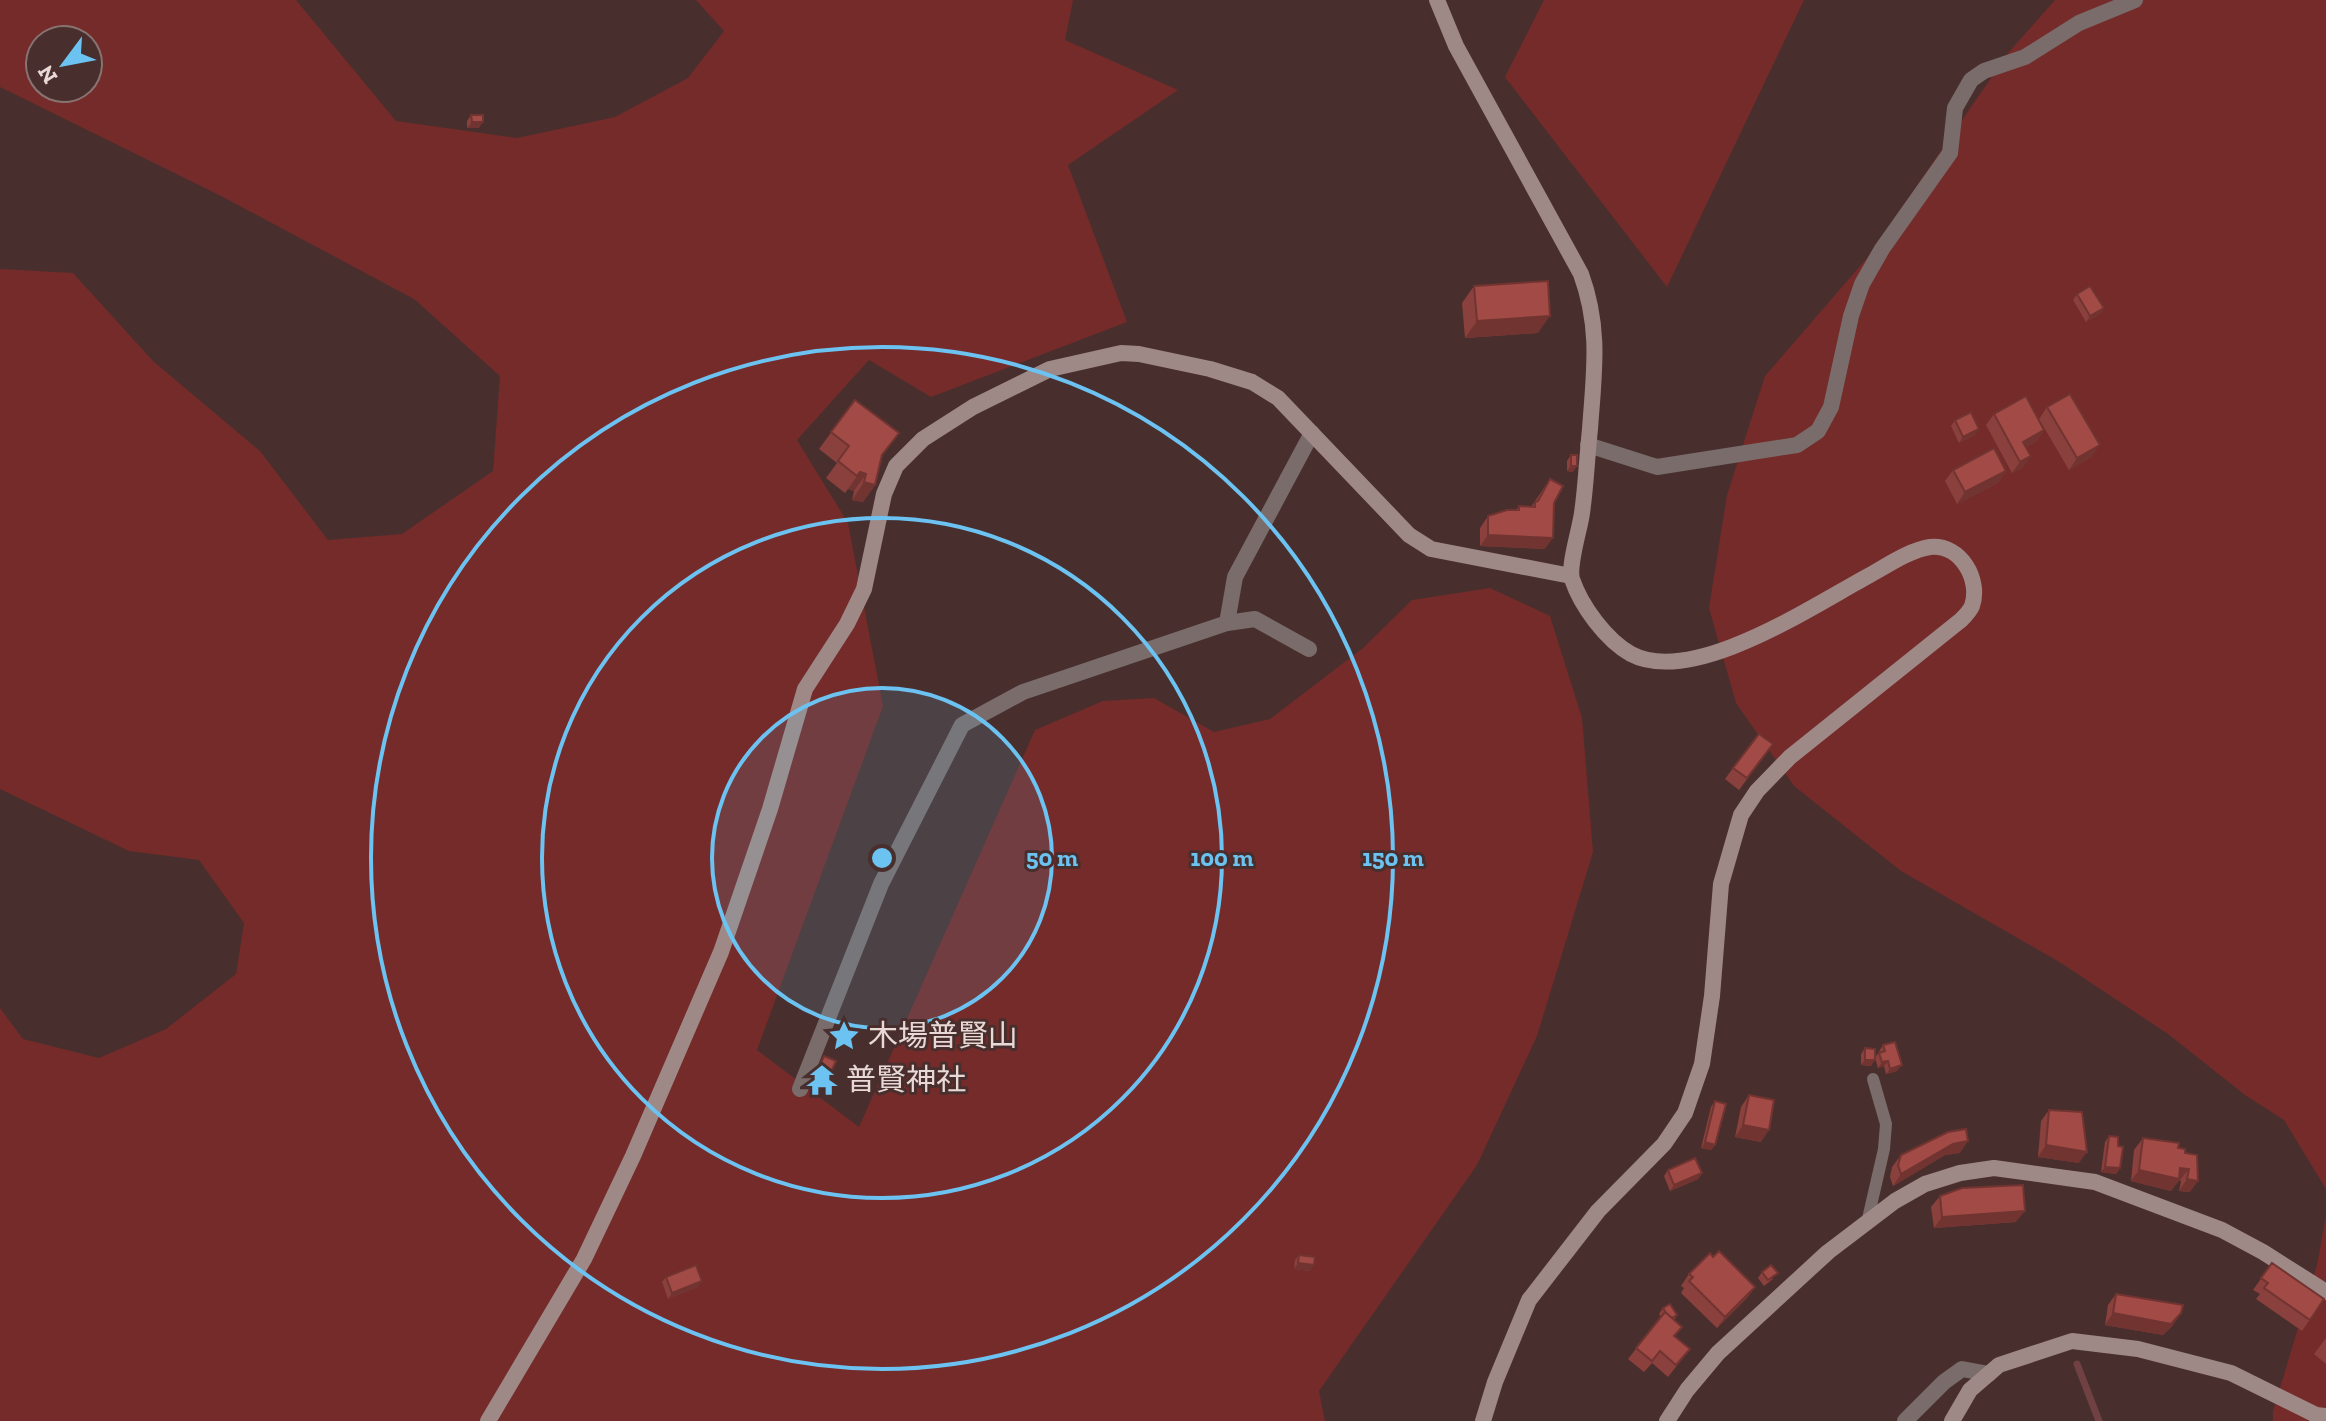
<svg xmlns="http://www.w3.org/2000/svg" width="2326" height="1421" viewBox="0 0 2326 1421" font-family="'Zilla Slab','Noto Sans JP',serif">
	<rect width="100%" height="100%" fill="#482f2d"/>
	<g fill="#742b29" fill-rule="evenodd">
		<path d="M 0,0 L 296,0 L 396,121 L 517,138 L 615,117 L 688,78 L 724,31 L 696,0 L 1073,0 L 1065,40 L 1178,90 L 1068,165 L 1127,322 L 931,397 L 869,360 L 797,440 L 848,523 L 883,706 L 757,1050 L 859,1127 L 1035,730 L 1103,701 L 1154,698 L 1214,732 L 1270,719 L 1363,648 L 1412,600 L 1490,588 L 1550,616 L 1582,718 L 1593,852 L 1537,1036 L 1477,1165 L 1319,1391 L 1325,1421 L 0,1421 L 0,1008 L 23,1039 L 99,1058 L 166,1029 L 236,974 L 244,923 L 199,860 L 129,851 L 0,789 L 0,269 L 73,273 L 153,361 L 260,451 L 328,540 L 402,534 L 493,471 L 500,376 L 414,299 L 221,196 L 0,87 ZM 40,40 L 88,40 L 88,88 L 40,88 Z"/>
		<polygon points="1544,0 1804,0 1667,287 1505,77"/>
		<polygon points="2055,0 2326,0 2326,1189 2284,1120 2245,1095 2168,1034 2061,963 1901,871 1794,786 1736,703 1709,608 1727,495 1765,376 1867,258 2009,52"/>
		<polygon points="2326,1215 2326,1421 2273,1421 2273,1411 2317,1265"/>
	</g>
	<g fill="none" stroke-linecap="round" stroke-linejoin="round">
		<polyline stroke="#704142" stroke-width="7" points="2077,1364 2099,1421"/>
		<polyline stroke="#796c6a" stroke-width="12" points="1867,1223 1884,1149 1886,1124 1873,1079"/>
		<g stroke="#796c6a" stroke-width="16">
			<polyline points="1588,445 1657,467 1797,445 1818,431 1831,407 1851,316 1862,284 1882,249 1950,153 1955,108 1971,80 1984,71 2025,57 2079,23 2135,0"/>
			<polyline points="1227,623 1255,619 1309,649"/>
			<polyline points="800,1089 881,884 962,725 1023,692 1227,623 1235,577 1312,433"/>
			<polyline points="1905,1421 1944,1382 1962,1369 1989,1374"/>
		</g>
		<g stroke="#9e8987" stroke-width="16">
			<path d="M 1437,0 L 1456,46 L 1581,274 C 1601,329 1594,372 1590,429 C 1587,457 1586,485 1582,513 C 1580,529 1568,565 1572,579 C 1581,606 1606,640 1631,654 C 1693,687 1814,605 1870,575 C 1888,565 1910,550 1930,547 C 1961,544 1981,580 1972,606 C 1970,611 1965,616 1961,620 L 1790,757 L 1757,791 L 1741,815 L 1721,884 L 1712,996 L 1702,1064 L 1685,1113 L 1664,1144 L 1598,1211 L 1529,1300 L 1495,1382 L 1483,1421"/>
			<polyline points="488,1421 584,1259 633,1156 721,952 770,809 805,689 847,624 864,589 884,494 896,466 923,439 973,407 1050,369 1121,353 1139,354 1210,369 1252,382 1278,398 1409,535 1431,549 1571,576"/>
			<polyline points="1667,1421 1687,1390 1718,1353 1828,1252 1895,1201 1925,1184 1960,1173 1994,1168 2095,1182 2222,1230 2263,1252 2326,1292"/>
			<polyline points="1952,1421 1970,1390 1999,1365 2072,1341 2138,1349 2231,1373 2316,1415 2326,1416"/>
		</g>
	</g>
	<g fill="#8a403c">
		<polygon points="471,115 479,128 467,128 467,121"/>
		<polygon points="1474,286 1538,333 1465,338 1462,303"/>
		<polygon points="2077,294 2104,308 2100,314 2086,322 2073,300"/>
		<polygon points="855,400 875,485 863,502 852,500 854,491 848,489 845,493 826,478 837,463 819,449"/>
		<polygon points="2047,407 2092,457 2069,470 2039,419"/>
		<polygon points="1994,414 2044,430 2036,442 2026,447 2023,468 2012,473 1986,425"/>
		<polygon points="1955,420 1979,429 1975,435 1959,443 1951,426"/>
		<polygon points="1571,455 1573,472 1567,471 1567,461"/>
		<polygon points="1953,470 2006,471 1998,483 1957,504 1945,481"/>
		<polygon points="1550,479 1554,503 1545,549 1480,546 1480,528 1488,516 1516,510 1519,506 1531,507"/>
		<polygon points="1773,744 1739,790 1725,779 1733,768"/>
		<polygon points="1883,1045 1897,1071 1886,1074 1884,1066 1878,1068 1875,1058"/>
		<polygon points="1865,1048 1871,1066 1861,1065 1861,1054"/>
		<polygon points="824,1056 831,1072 827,1078 815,1072"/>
		<polygon points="1749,1095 1761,1142 1735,1137 1741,1107"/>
		<polygon points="1715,1101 1715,1145 1711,1150 1701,1148 1711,1107"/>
		<polygon points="2049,1110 2079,1163 2038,1157 2041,1121"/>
		<polygon points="2109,1136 2118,1146 2120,1168 2116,1174 2101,1172 2105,1142"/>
		<polygon points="2143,1138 2178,1148 2185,1153 2197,1155 2190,1192 2179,1191 2181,1181 2178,1180 2171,1191 2131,1181 2134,1150"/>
		<polygon points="1960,1153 1945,1155 1893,1186 1890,1177 1892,1167 1901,1155"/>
		<polygon points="1668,1170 1702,1173 1698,1179 1670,1191 1664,1176"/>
		<polygon points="1940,1196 2016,1222 1934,1228 1931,1207"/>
		<polygon points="1299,1255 1310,1271 1294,1269 1295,1260"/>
		<polygon points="2272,1263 2324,1299 2302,1331 2256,1299 2260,1294 2253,1290"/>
		<polygon points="1762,1272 1773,1279 1764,1286 1758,1278"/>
		<polygon points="1689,1274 1755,1287 1747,1298 1717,1328 1681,1293 1684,1288 1681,1286"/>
		<polygon points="666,1277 698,1287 668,1299 662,1282"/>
		<polygon points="2116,1294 2173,1325 2163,1335 2105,1325 2108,1305"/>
		<polygon points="1663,1308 1677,1315 1674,1320 1675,1337 1690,1349 1668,1377 1652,1363 1644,1372 1628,1359 1661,1317 1659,1314"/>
		<polygon points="2326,1338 2326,1364 2314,1354"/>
	</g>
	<g fill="#713431">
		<polygon points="472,122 483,122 479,128 467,128"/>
		<polygon points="2104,308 2100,314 2086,322 2090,316"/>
		<polygon points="1550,316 1538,333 1465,338 1477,321"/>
		<polygon points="1979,429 1975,435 1959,443 1963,437"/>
		<polygon points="2044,430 2036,442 2015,453 2023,442"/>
		<polygon points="2100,445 2092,457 2069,470 2077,458"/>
		<polygon points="2031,456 2023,468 2012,473 2020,462"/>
		<polygon points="1571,466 1577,466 1573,472 1567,471"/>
		<polygon points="2006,471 1998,483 1957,504 1965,492"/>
		<polygon points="860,472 866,474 854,491 848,489"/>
		<polygon points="864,482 875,485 863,502 852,500"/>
		<polygon points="1488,535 1553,538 1545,549 1480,546"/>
		<polygon points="1865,1060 1875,1060 1871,1066 1861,1065"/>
		<polygon points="1888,1061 1884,1066 1878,1068 1882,1062"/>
		<polygon points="1902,1065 1897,1071 1886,1074 1890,1069"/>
		<polygon points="1743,1125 1769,1130 1761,1142 1735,1137"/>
		<polygon points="1968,1141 1960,1153 1945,1155 1893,1186 1901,1174 1953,1144"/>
		<polygon points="1705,1142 1715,1145 1711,1150 1701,1148"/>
		<polygon points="2046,1145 2087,1152 2079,1163 2038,1157"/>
		<polygon points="2105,1167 2120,1168 2116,1174 2101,1172"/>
		<polygon points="2180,1168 2189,1169 2171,1191 2131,1181 2139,1170"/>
		<polygon points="1702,1173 1698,1179 1670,1191 1674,1185"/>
		<polygon points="2187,1179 2198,1181 2190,1192 2179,1191"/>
		<polygon points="2025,1211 2016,1222 1934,1228 1942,1217"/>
		<polygon points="1298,1263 1314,1265 1310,1271 1294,1269"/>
		<polygon points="702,1281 698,1287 668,1299 672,1293"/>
		<polygon points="1755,1287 1747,1298 1717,1328 1725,1317"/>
		<polygon points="2113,1313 2181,1313 2173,1325 2163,1335 2105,1325"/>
	</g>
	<g fill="#a14a46" stroke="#713431" stroke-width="2">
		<polygon points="471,115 483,115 483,122 472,122"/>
		<polygon points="1548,281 1550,316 1477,321 1474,286"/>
		<polygon points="2090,286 2104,308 2090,316 2077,294"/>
		<polygon points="2070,394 2100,445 2077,458 2047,407"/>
		<polygon points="2026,396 2044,430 2023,442 2031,456 2020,462 1994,414"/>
		<polygon points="855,400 899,433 882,455 875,485 864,482 866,474 860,472 857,476 838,461 849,446 831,432"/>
		<polygon points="1971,412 1979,429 1963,437 1955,420"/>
		<polygon points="1994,448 2006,471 1965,492 1953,470"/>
		<rect x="1571" y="455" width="6" height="11"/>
		<polygon points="1550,479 1563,486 1554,503 1553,538 1488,535 1488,516 1507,510 1519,510 1519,506 1535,507 1535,502 1538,501"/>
		<polygon points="1759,734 1773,744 1747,778 1733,768"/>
		<polygon points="1895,1042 1902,1065 1890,1069 1888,1061 1882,1062 1879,1053 1885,1051 1883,1045"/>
		<polygon points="1865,1048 1875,1049 1875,1060 1865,1060"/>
		<polygon points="824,1056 836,1061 831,1072 819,1067"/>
		<polygon points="1749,1095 1774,1100 1769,1130 1743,1125"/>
		<polygon points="1715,1101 1726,1104 1715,1145 1705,1142"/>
		<polygon points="2049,1110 2082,1112 2087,1152 2046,1145"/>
		<polygon points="1966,1129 1968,1141 1953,1144 1901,1174 1898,1165 1901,1155 1948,1132"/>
		<polygon points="2109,1136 2118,1137 2118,1146 2123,1147 2120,1168 2105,1167"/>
		<polygon points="2143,1138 2179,1143 2178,1148 2185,1149 2185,1153 2197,1155 2198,1181 2187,1179 2189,1169 2180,1168 2179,1179 2139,1170"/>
		<polygon points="1695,1158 1702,1173 1674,1185 1668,1170"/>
		<polygon points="2023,1185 2025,1211 1942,1217 1940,1196 1962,1188"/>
		<polygon points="1719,1251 1755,1287 1725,1317 1689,1281 1693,1277 1689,1274 1710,1253 1713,1257"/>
		<polygon points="1299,1255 1315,1257 1314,1265 1298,1263"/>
		<polygon points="2272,1263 2324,1299 2310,1320 2264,1288 2268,1283 2261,1278"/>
		<polygon points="696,1265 702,1281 672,1293 666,1277"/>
		<polygon points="1771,1265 1778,1273 1768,1280 1762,1272"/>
		<polygon points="2116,1294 2183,1305 2181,1313 2171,1324 2113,1313"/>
		<polygon points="1670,1304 1677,1315 1672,1318 1666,1313 1663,1308"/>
		<polygon points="1665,1312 1682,1327 1674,1336 1690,1349 1676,1365 1660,1351 1652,1361 1636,1348"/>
	</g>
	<circle cx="882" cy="858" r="170" fill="#6cc3f2" fill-opacity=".12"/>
	<g fill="none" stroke="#6cc3f2" stroke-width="4">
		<circle cx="882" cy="858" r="170"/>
		<circle cx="882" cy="858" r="340"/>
		<circle cx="882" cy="858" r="511"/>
	</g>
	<defs>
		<symbol id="sight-bare" viewBox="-9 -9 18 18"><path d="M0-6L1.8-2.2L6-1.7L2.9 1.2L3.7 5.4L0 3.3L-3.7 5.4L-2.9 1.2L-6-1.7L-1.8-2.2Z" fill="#6cc3f2" stroke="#482f2d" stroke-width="2.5" paint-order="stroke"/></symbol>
		<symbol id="temple-bare" viewBox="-9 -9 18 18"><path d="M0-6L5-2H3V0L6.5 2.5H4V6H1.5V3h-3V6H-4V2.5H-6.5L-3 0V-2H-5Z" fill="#6cc3f2" stroke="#482f2d" stroke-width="2.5" paint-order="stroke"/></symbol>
	</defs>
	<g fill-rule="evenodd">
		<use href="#sight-bare" x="822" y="1014" width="44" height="44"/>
		<use href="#temple-bare" x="800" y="1058" width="44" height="44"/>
	</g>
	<g text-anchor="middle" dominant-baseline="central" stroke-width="6" stroke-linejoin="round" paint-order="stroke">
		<g font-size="30" fill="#e8d8d6" stroke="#482f2d" text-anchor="start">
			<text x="868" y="1036">木場普賢山</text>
			<text x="846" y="1080">普賢神社</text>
		</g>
	</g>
	<circle cx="882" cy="858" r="12" fill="#6cc3f2" stroke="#482f2d" stroke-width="4"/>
	<g font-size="24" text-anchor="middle" font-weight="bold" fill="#6cc3f2" stroke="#482f2d" stroke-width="6" stroke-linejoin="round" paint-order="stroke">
		<text x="1052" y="866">50 m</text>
		<text x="1222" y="866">100 m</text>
		<text x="1393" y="866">150 m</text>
	</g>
	<g transform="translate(64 64) rotate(238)"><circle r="38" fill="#482f2d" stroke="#887371" stroke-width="2"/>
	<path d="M0-6L14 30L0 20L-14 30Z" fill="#6cc3f2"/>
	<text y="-12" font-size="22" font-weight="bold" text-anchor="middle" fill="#e8d8d6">N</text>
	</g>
</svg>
